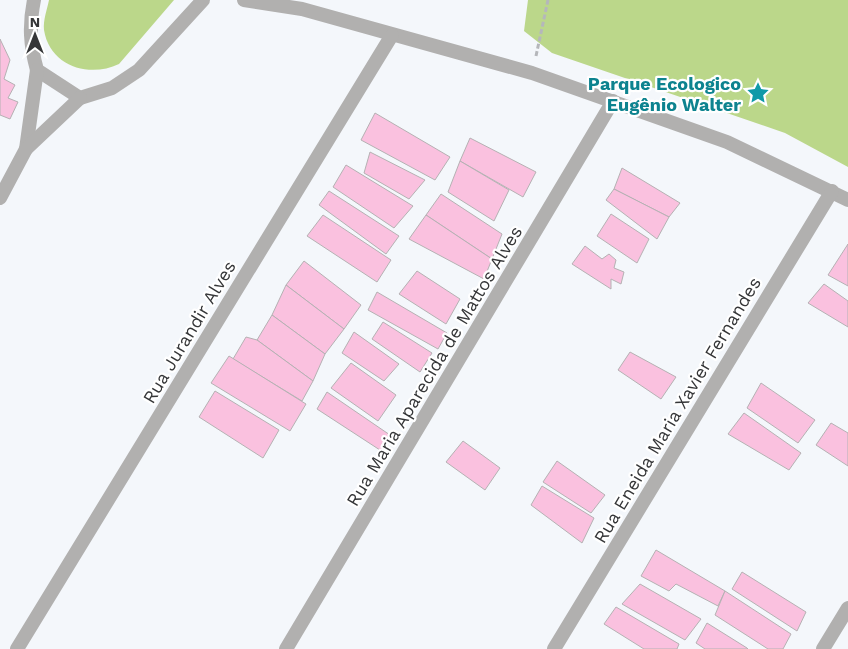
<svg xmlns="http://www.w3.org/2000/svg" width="848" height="649" viewBox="0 0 848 649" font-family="'Work Sans',sans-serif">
	<rect width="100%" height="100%" fill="#f4f7fb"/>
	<g fill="#bbd78a">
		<path d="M 49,0 L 174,0 L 119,64 C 90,78 50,67 44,30 C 43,20 47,10 49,0 Z"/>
		<polygon points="528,0 848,0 848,167 785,133 552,53 524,31"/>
	</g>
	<g fill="#fac1df" stroke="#b5b1b3">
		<polygon points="0,39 10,60 4,79 15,85 8,98 18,102 10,119 0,115"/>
		<polygon points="375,113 450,157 435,180 361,140"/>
		<polygon points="470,138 536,172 523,197 460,161"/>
		<polygon points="370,152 425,180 409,199 364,173"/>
		<polygon points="460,161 509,190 494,221 448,192"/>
		<polygon points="346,165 413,206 394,228 333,187"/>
		<polygon points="622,168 680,203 669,217 614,189"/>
		<polygon points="614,189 669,217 657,239 606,200"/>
		<polygon points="329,191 399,236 386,254 319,205"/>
		<polygon points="441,194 502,234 492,259 426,215"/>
		<polygon points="611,214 649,239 637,263 597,236"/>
		<polygon points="323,215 391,260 377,282 307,236"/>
		<polygon points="426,215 492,259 484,279 409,239"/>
		<polygon points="848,244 848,286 828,275"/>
		<polygon points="585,246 602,259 609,254 616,260 614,268 624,272 621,284 611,279 611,289 572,264"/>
		<polygon points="304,261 361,305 344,329 286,285"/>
		<polygon points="417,271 460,299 446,324 399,294"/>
		<polygon points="824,284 848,301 848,327 808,303"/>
		<polygon points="286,285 344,329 325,354 272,315"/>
		<polygon points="377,292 447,333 438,349 368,310"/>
		<polygon points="272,315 325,354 313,381 257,340"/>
		<polygon points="383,322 432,353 420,372 372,339"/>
		<polygon points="354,332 399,364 384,381 342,353"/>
		<polygon points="246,337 257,340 313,381 302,401 233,359"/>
		<polygon points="630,352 676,377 661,399 618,370"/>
		<polygon points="229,356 306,404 290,431 211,383"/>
		<polygon points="351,363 396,395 378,421 331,388"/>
		<polygon points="761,383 815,420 798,443 747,408"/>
		<polygon points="215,391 279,430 263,458 199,417"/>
		<polygon points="327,392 390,435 383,452 317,409"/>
		<polygon points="744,413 801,453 789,470 728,434"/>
		<polygon points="831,423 848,433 848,466 816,445"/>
		<polygon points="463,441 500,468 485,490 446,462"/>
		<polygon points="557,461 605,495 591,513 543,482"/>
		<polygon points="542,486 594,518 582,543 531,505"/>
		<polygon points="656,550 725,591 718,606 676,584 669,591 641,576"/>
		<polygon points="742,572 806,612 797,631 732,589"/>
		<polygon points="640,584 701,619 685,640 622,604"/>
		<polygon points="725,591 791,634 783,649 768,649 715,615"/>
		<polygon points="616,607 679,644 677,649 644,649 604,624"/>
		<polygon points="707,623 747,648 748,649 705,649 696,643"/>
	</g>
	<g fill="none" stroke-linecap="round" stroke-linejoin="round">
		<polyline stroke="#b5b7bb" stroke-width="3" stroke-dasharray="5 2.5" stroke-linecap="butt" points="536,56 548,0"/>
		<g stroke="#b1b0af" stroke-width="14">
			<path d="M 34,0 C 29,25 30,45 37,70 L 80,98 L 112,88 L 139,70 L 203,0"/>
			<polyline points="244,0 302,9 532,73 727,142 848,200"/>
			<polyline points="26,149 37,70"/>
			<polyline points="0,198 26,149 80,98"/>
			<polyline points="17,649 392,35"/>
			<polyline points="286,649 613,101"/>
			<polyline points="554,649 832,191"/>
			<polyline points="823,649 848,608"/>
		</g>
	</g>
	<defs>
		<symbol id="sight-bare" viewBox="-9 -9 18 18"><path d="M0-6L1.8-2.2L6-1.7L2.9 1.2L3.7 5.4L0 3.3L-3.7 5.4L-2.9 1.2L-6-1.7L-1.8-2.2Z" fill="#0f9aa8" stroke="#fff" stroke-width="2.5" paint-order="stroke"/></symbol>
	</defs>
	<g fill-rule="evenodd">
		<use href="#sight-bare" x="742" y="77" width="32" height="32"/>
	</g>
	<g text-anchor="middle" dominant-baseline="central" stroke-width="4.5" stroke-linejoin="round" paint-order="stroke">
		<g font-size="18" font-weight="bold" fill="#0d838f" stroke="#fff" text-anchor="end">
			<text x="741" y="83">Parque Ecologico<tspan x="741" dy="21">Eugênio Walter</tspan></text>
		</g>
		<g font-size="18" fill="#353638" stroke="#fff">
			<text transform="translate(189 332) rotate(-59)">Rua Jurandir Alves</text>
			<text transform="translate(434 366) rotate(-59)">Rua Maria Aparecida de Mattos Alves</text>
			<text transform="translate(677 410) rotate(-59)">Rua Eneida Maria Xavier Fernandes</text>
		</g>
	</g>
	<g transform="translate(35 35)" stroke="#ffffff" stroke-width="4" paint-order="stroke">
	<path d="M0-4L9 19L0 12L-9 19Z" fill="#353638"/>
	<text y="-8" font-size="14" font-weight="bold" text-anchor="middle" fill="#353638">N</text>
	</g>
</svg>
